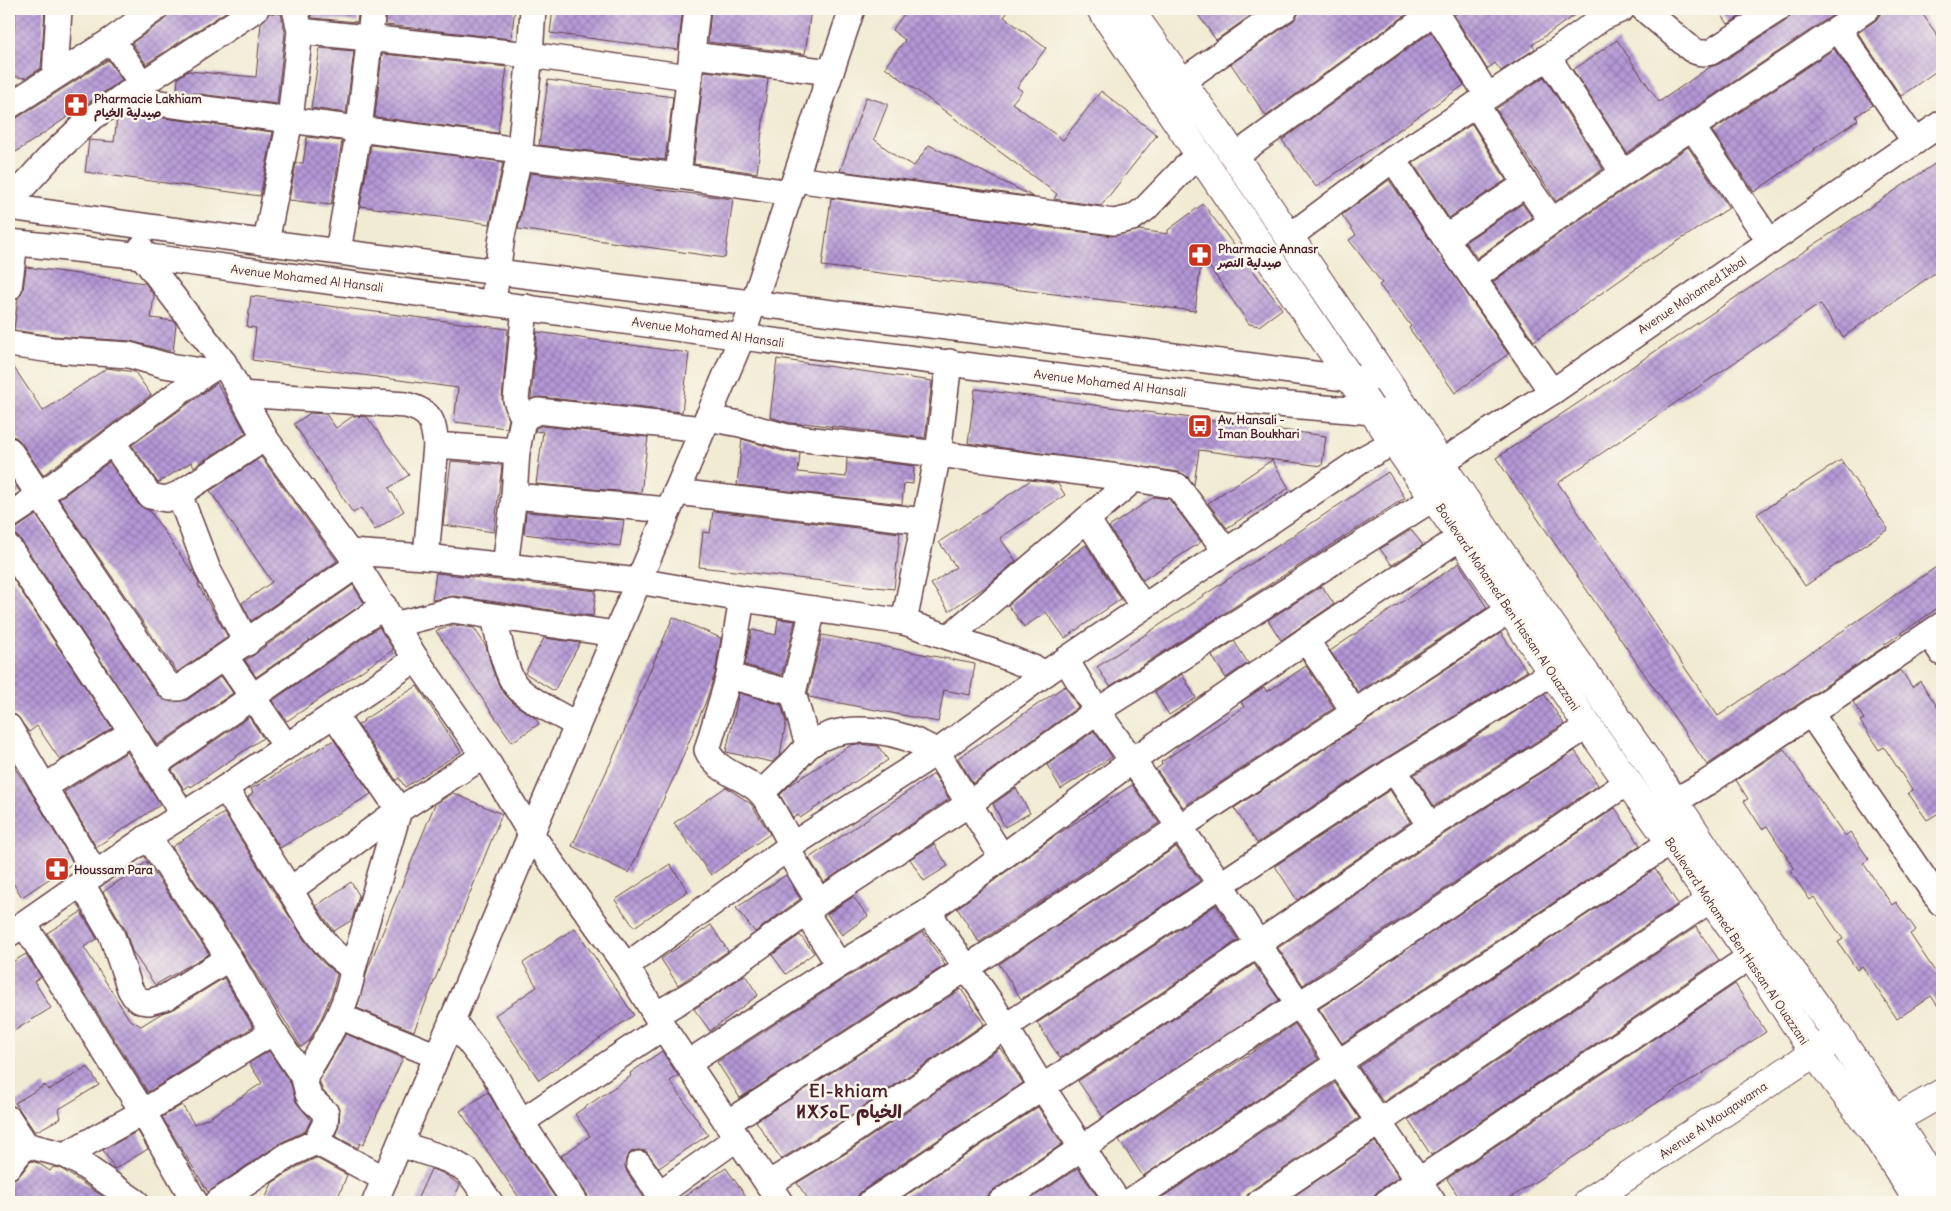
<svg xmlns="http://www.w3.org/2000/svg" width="1951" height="1211" viewBox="0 0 1951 1211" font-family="Delius,'Playpen Sans Arabic','Noto Sans Tifinagh',sans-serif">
	<defs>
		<pattern id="building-cross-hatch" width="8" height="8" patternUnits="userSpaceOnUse" patternTransform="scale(1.25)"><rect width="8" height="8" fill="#b497d6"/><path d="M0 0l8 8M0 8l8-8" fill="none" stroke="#947bae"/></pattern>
	</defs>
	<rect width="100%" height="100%" fill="#fbf7ec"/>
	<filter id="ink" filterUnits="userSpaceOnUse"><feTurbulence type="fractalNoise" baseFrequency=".02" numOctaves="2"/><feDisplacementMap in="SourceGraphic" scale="10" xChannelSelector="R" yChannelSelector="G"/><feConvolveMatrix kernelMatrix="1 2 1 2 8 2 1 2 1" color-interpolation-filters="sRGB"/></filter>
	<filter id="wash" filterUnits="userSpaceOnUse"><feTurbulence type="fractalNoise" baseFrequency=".0096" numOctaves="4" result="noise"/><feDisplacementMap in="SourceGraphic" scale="20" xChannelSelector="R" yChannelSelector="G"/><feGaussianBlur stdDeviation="1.12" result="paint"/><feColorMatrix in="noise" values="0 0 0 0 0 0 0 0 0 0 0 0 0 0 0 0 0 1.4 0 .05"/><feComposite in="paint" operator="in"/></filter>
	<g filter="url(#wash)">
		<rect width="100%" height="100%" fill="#f1ebd3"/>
		<g id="blocks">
			<g fill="url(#building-cross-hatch)">
				<polygon points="16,9 45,9 41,68 26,78 9,76"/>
				<polygon points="171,9 230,9 146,64 132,43 163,21"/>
				<polygon points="310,9 359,9 357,22 312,18"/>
				<polygon points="387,9 515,9 511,39 386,25"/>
				<polygon points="553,9 683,9 678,50 550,33"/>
				<polygon points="711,9 811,9 805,54 708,42"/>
				<polygon points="908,9 1010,9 1004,17 1046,48 1017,87 1022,91 1012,103 1063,140 1101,91 1157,135 1101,206 1054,199 1057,194 885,67 905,40 892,30"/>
				<polygon points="1194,9 1260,9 1216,40"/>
				<polygon points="1299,9 1414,9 1266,116 1231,64 1293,21 1298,15"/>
				<polygon points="1464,9 1583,9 1532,45 1535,49 1501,71 1495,63 1487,69 1454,15"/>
				<polygon points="1718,9 1752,9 1728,24"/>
				<polygon points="1792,9 1842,9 1627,153 1573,70 1617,40 1659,102 1710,67 1719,64 1786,21 1790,16"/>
				<polygon points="1881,9 1919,9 1942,42 1942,67 1901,96 1858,33 1876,20 1880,15"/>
				<polygon points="269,13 281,14 285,32 277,104 177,91 178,78 188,71 256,77 261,23"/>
				<polygon points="1431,32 1464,85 1316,187 1282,140"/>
				<polygon points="320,48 354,51 346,113 311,108"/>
				<polygon points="1834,49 1873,105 1856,116 1858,120 1814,149 1815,150 1754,192 1712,131"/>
				<polygon points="382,54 507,67 498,133 375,117"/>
				<polygon points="108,60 122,80 16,152 9,140 9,120 17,118"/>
				<polygon points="704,71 768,79 757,173 694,164"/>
				<polygon points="1544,77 1603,169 1556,201 1496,109"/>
				<polygon points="548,80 673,97 665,160 539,145"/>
				<polygon points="866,97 888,104 874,139 897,157 914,166 929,145 1034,197 840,171"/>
				<polygon points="125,113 273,132 260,196 85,172 89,140 114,142 117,118"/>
				<polygon points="1472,124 1506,180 1449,218 1413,163"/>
				<polygon points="307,137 342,141 331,205 289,200 296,163 303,163"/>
				<polygon points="371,145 503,162 490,224 360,206"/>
				<polygon points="1688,147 1729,208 1640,266 1534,341 1493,282 1560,233"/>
				<polygon points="1942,159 1942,268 1843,337 1820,304 1558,483 1718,716 1942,563 1942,605 1884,645 1885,646 1707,765 1496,458"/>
				<polygon points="530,173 733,199 725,258 518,229"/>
				<polygon points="1389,180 1508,354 1455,393 1409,328 1411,326 1379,285 1382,283 1349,240 1356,235 1342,215"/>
				<polygon points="831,198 1112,236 1139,230 1168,234 1168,230 1203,204 1282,309 1259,326 1249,324 1202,256 1195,311 822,266"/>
				<polygon points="1522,204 1532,218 1477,258 1465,242"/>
				<polygon points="26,267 145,283 154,296 151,318 174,321 176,324 173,352 130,341 53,336 14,330 18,298 23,290"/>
				<polygon points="251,296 508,329 502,399 509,419 507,428 454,422 458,388 252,360 256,328 247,327"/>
				<polygon points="537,332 689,353 682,412 540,397 531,399"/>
				<polygon points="777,359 932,381 925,438 804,423 803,424 790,423 770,417"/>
				<polygon points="9,360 43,411 107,368 135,372 151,395 43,475 21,442 16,437 9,436"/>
				<polygon points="217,383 246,433 194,467 191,462 158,483 132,445"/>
				<polygon points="975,389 1326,436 1322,466 1199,450 1194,485 1188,477 1179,472 968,443"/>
				<polygon points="310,413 326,414 336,428 353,416 367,417 409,475 389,488 404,511 375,530 361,508 353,513 294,424"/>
				<polygon points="541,426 648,437 641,493 536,484 543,432 535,431 536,428"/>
				<polygon points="742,439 783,451 800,453 798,472 846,477 847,458 914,466 913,484 904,483 902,504 737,485"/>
				<polygon points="261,457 337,561 251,621 242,603 272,582 210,491"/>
				<polygon points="1272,460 1289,488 1227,528 1208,503"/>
				<polygon points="1841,460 1888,529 1805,586 1757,514"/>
				<polygon points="451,461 502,465 494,532 443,525"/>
				<polygon points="109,462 138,504 150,511 195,576 199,584 198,585 228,637 177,672 59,499"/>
				<polygon points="1388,472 1405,498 1110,686 1097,667"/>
				<polygon points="9,475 20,492 9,499"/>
				<polygon points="1031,480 1058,484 1065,495 1000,538 1016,561 985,587 949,611 931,584 956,567 939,542"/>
				<polygon points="1154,497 1169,499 1201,542 1143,580 1109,527"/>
				<polygon points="713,511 900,533 894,589 699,567 703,532 710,533"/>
				<polygon points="526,512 624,520 620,546 524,534"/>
				<polygon points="36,515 150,685 160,697 171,702 187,700 221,676 233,693 157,745 21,540 16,535 9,534 9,530 17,528"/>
				<polygon points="1411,530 1423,545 1392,565 1380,549"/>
				<polygon points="1086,545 1121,599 1065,638 1046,612 1024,627 1008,605 1041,577"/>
				<polygon points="1459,563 1487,608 1358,692 1330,651"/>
				<polygon points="9,573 112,728 60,760 37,726 29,732 16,715 9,713"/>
				<polygon points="436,573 596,591 593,616 454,596 432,600"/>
				<polygon points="353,585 364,603 256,677 245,660 254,655 260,650"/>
				<polygon points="1322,586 1334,604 1281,640 1268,620"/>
				<polygon points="673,617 721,638 715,673 706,701 675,775 629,873 572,846 615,753"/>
				<polygon points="778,619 795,621 782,675 745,665 752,630 776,635"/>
				<polygon points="453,625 474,628 486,646 492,669 501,690 513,703 535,718 539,724 512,742 436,631"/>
				<polygon points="379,627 393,650 287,721 272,701"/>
				<polygon points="1501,633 1527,671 1386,758 1257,843 1234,808"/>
				<polygon points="822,635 975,664 970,695 944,690 938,722 809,697 808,693"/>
				<polygon points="544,638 580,643 554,691 525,673"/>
				<polygon points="1234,641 1248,663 1226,678 1212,656"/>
				<polygon points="1306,666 1334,708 1183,807 1156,769 1162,765 1161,762 1244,707 1241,702 1264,687 1267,692"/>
				<polygon points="1901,670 1912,687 1920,681 1942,714 1942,811 1927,820 1908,793 1912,790 1884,747 1879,750 1860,721 1864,719 1853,702"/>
				<polygon points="1182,674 1196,698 1169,715 1155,692"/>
				<polygon points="417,686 461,752 405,787 399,778 396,780 358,725 364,721 363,720"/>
				<polygon points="1065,686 1078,707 973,783 958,758"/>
				<polygon points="739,693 781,705 786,722 780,755 772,762 726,752"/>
				<polygon points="1544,694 1564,724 1434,806 1414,775"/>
				<polygon points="249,717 263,738 191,787 190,785 184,789 172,770"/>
				<polygon points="1094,731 1112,757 1061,789 1047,765"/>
				<polygon points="334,740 371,794 280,848 248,797 253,793 251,789"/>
				<polygon points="858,744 878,746 888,760 800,818 798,815 793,818 780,795 790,785 851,745"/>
				<polygon points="1784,749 1845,836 1850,832 1869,859 1863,863 1892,905 1896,902 1916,930 1910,934 1942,982 1942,1012 1931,996 1897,1019 1862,966 1857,970 1838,942 1843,939 1814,897 1810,900 1790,871 1794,868 1767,826 1762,829 1744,801 1748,799 1736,780"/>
				<polygon points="1575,751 1598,785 1303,985 1278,948 1438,838"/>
				<polygon points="127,752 160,805 96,847 64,792"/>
				<polygon points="9,759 29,789 73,863 22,897 9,877"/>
				<polygon points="934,774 949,799 824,882 809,858"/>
				<polygon points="1132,785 1159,823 979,942 957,908 1052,838"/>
				<polygon points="726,787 751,804 770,834 711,875 674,823"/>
				<polygon points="1016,788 1030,813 1005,827 993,804"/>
				<polygon points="1390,790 1410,822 1297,900 1275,866"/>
				<polygon points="453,793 502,814 414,1031 357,1008 368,968 435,804"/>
				<polygon points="1615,808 1640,845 1342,1043 1319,1009"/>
				<polygon points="224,813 305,941 322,962 337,974 332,993 321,1019 309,1041 301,1047 241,950 172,847"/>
				<polygon points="934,844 948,866 924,881 910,859"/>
				<polygon points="1176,847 1200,881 1021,999 999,964"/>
				<polygon points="147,862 209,954 155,985 132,951 125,929 103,892"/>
				<polygon points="670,864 688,891 634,927 615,900"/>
				<polygon points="1655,869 1678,904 1383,1102 1359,1067"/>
				<polygon points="786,875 800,899 755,932 736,908"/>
				<polygon points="351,882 359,895 352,920 334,931 316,906"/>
				<polygon points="853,897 868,916 842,935 827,914"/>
				<polygon points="1216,905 1238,940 1158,995 1060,1058 1037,1023"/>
				<polygon points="81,912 97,939 84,947 129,1019 141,1026 162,1013 174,1009 224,978 253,1027 148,1092 47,933"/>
				<polygon points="711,925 728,951 678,985 661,959"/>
				<polygon points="1696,927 1719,960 1431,1155 1408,1120"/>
				<polygon points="575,928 634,1015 539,1080 495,1015 537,987 523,963"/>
				<polygon points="923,932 945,965 740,1098 717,1062 847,977"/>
				<polygon points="800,935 814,953 786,974 772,955"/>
				<polygon points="26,954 41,977 34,981 51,1008 9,1034 9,964"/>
				<polygon points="1254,964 1279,1000 1103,1117 1078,1081 1174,1019"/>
				<polygon points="745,975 758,995 710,1031 694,1009"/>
				<polygon points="1735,984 1766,1032 1504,1202 1462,1202 1447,1179"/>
				<polygon points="961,989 984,1024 832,1128 781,1159 756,1121"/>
				<polygon points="1295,1024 1318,1059 1143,1176 1119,1140"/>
				<polygon points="346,1034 403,1058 363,1145 360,1143 358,1148 335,1136 339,1125 340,1108 323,1091 319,1080"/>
				<polygon points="1000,1048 1023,1083 863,1190 858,1195 857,1202 810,1202 797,1183 848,1152"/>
				<polygon points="269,1051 291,1084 296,1102 311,1120 305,1131 282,1142 208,1192 162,1117 182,1105 194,1124 209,1118 262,1083 249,1063"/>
				<polygon points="662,1051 678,1076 670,1081 708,1135 659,1168 646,1151 638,1150 631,1152 626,1158 625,1166 627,1172 647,1202 589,1202 587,1194 561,1156 590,1136 575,1114 631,1076 630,1073"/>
				<polygon points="88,1067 99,1085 59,1109 61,1118 35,1132 15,1103 45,1085 48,1090"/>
				<polygon points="1335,1083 1359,1118 1252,1190 1247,1195 1246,1202 1164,1202 1161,1198"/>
				<polygon points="488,1092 509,1130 558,1202 522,1202 460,1111"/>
				<polygon points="1038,1107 1062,1144 993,1190 988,1195 987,1202 896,1202"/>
				<polygon points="138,1131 148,1149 115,1169 103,1150"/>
				<polygon points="1375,1142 1399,1177 1379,1190 1374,1195 1373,1202 1285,1202"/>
				<polygon points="316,1158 347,1175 336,1202 264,1202 272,1183 297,1167"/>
				<polygon points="31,1161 38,1163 50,1171 53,1167 60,1168 111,1202 9,1202 9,1182 20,1175"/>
				<polygon points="726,1168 750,1202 679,1202 679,1200"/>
				<polygon points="1078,1168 1101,1202 1026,1202"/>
				<polygon points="431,1169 443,1173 460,1185 452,1202 416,1202"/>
			</g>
		</g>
	</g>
	<g filter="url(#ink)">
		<use href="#blocks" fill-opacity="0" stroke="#633e44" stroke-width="1"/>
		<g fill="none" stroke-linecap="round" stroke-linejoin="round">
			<defs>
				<g id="minor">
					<polyline points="1433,9 1487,95"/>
					<path d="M 1644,9 L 1691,49 C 1698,53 1702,54 1711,52 L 1778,9"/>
					<polyline points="1867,9 1838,29 1915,142"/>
					<polyline points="300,31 530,55 689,77"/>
					<polyline points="112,40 142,84"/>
					<polyline points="692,55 831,72"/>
					<polyline points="1548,57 1623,173"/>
					<polyline points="55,76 59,9"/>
					<polyline points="1181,82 1285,9"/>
					<polyline points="121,98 256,9"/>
					<polyline points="1476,104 1526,184 1552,221"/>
					<polyline points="9,106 112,40 155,9"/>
					<polyline points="1692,127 1770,242"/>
					<polyline points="519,157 678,176 790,193"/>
					<polyline points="1234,157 1438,9"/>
					<polyline points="1393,159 1445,238 1552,392"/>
					<polyline points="678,176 697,9"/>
					<polyline points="795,179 1114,222 1132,218 1145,209 1198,154"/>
					<polyline points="9,202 53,154 89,120 121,98 519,150"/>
					<path d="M 9,207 C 269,245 530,276 792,308 C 979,330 1165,355 1352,379 L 1384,377"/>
					<polyline points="1289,237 1393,159 1548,57 1602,18 1622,9"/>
					<polyline points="1445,238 1526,184"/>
					<polyline points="9,242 142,256 742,337 1265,403 1373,412 1408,413"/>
					<polyline points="266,242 290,120 300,31 295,9"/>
					<polyline points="141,248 142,256 224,363 265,438 349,552 416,659 484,756 531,834 626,966 663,1027 780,1202"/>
					<polyline points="338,251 359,129 373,9"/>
					<polyline points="1474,278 1552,221 1838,29"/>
					<polyline points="9,288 15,243"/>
					<polyline points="495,288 502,236 519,157 530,55 533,9"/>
					<polyline points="525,307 516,400 520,411 526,417"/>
					<polyline points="9,344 52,350 129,355 164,365 207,372"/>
					<path d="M 240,394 L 406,405 C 432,412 433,421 436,445 L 517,451"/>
					<polyline points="707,418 740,424 787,437 938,454 1134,479"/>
					<polyline points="112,442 150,496 166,499 179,494"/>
					<polyline points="9,450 162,677 171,688 179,688 357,565"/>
					<polyline points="1440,463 1552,392 1942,123"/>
					<polyline points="676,492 924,521"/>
					<polyline points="514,496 668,510"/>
					<polyline points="9,516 39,496 207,372 224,363"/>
					<polyline points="1087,519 1143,607"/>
					<polyline points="9,548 132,732 183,815"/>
					<polyline points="349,552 426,557 638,581 742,599 904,622 993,652 1046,673"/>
					<polyline points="426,557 436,445"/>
					<polyline points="505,566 514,496 517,451 522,424 526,417 538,411 703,429"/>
					<path d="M 742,599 L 729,676 L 707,750 C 717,774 748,777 762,794 C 773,807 783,830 792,845"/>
					<path d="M 494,617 C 498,634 505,675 517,687 C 531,702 559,714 577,725"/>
					<polyline points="904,622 938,454 949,362"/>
					<polyline points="394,625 452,610 616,634"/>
					<polyline points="1929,634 1942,653"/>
					<polyline points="949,637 1134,479 1177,486 1226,551"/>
					<polyline points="1306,640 1355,713"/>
					<polyline points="247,643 208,570 179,494 265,438"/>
					<polyline points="226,658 286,746"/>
					<polyline points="1066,660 1097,711 1221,885 1258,944 1433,1202"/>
					<polyline points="729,676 793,693 805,735 811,744"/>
					<polyline points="793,693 813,609"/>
					<polyline points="1811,714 1941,903"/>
					<polyline points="9,727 95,873"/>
					<polyline points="154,765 384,606"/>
					<polyline points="1394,770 1430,826"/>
					<polyline points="44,787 132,732"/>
					<polyline points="225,788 290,890 399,810 334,715"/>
					<path d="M 761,793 C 773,782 784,771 795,760 C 800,755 805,748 811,744 C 847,719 902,731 937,752 L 1002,857"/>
					<polyline points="1675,801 1708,782 1942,625"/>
					<path d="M 148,837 L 229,958 L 273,1032 L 304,1078 C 324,1043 348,1009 353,968 L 399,810 L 484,756"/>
					<polyline points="787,849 819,902 806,913 839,965"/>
					<polyline points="82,884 112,936 130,989 135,997 141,1001 149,1002 166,997 229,958"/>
					<path d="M 290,890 C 308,920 323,949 353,968"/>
					<polyline points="819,902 970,803 1097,711 1434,498"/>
					<polyline points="928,912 991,1003 1042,1087 1118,1202"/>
					<polyline points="24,924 143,1112 195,1202"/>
					<polyline points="9,934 148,837 225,788 416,659"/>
					<polyline points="626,966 792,845 937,752 1046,673 1361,460 1412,432"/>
					<polyline points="656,1015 704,986 806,913"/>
					<polyline points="339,1016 437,1056"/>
					<polyline points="452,1020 494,1074 521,1122 575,1202"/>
					<polyline points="688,1063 839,965 928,912 1132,761 1306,640 1461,537"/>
					<polyline points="304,1078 308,1094 312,1100 326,1113 325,1124 316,1142"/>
					<polyline points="9,1119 26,1145 65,1155 80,1163 136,1202"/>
					<polyline points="521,1122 663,1027"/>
					<path d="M 727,1123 C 879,1026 1030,927 1180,827 C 1289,754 1400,683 1510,610"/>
					<polyline points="400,1144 449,1160 468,1171 490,1202"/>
					<polyline points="65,1155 143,1112 273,1032"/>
					<polyline points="639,1164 665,1202"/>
					<polyline points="9,1166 26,1145"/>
					<polyline points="768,1184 840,1140 1005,1027 1394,770 1553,672"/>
					<polyline points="659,1194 737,1138"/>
					<polyline points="218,1202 290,1154 316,1142 385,1179"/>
					<polyline points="375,1202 742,337 852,9"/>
					<polyline points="871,1202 1042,1087 1166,1007 1430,826 1588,726"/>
					<polyline points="1001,1202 1238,1043 1336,981 1628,782"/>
					<polyline points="1129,1202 1669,843"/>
					<polyline points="1260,1202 1710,900"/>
					<polyline points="1387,1202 1751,956"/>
				</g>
				<g id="tertiary">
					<polyline points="1101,9 1373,412 1461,537 1588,726 1751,956 1814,1053 1873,1131 1919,1202"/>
					<polyline points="1129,9 1218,132 1419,428 1440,463 1531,596 1651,766 1731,886 1839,1037 1917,1154 1942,1196"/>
					<polyline points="1878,1129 1942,1093"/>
					<polyline points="1588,1202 1829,1043"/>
				</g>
			</defs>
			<use href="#minor" stroke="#633e44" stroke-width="28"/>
			<use href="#tertiary" stroke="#633e44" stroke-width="30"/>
			<use href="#minor" stroke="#fff" stroke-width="25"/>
			<use href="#tertiary" stroke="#fff" stroke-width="28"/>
		</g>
	</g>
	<defs>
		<symbol id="pharmacy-square" viewBox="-11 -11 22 22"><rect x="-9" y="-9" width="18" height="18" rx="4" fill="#c8321e" stroke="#fbf7ec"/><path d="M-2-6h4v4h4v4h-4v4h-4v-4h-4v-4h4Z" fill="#fff"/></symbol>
		<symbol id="bus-square" viewBox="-11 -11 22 22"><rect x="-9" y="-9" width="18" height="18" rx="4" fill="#c8321e" stroke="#fbf7ec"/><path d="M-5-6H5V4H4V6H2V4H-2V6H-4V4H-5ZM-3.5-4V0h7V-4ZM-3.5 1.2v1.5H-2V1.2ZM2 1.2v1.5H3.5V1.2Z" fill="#fff"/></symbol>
	</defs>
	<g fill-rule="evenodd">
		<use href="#pharmacy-square" x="62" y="91" width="28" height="28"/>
		<use href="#pharmacy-square" x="1186" y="241" width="28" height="28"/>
		<use href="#bus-square" x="1186" y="412" width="28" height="28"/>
		<use href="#pharmacy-square" x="43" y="855" width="28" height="28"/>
	</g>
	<g text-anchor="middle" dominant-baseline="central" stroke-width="5" stroke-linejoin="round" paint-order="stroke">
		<g font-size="12" font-weight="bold" fill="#4a1f2b" stroke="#fbf7ec" text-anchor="start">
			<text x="94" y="98">Pharmacie Lakhiam<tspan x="94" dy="14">صيدلية الخيام</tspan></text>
			<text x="1218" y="248">Pharmacie Annasr<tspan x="1218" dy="14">صيدلية النصر</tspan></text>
			<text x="1218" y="419">Av. Hansali -<tspan x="1218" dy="14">Iman Boukhari</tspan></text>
			<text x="74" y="869">Houssam Para</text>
		</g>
		<g font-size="12" fill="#4a1f2b" stroke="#fbf7ec">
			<text transform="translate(307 278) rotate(7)">Avenue Mohamed Al Hansali</text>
			<text transform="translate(1692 295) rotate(-34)">Avenue Mohamed Ikbal</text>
			<text transform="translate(708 332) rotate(8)">Avenue Mohamed Al Hansali</text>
			<text transform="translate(1110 383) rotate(7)">Avenue Mohamed Al Hansali</text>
			<text transform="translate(1508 607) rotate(56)">Boulevard Mohamed Ben Hassan Al Ouazzani</text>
			<text transform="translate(1737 941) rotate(56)">Boulevard Mohamed Ben Hassan Al Ouazzani</text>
			<text transform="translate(1713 1120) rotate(-34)">Avenue Al Mouqawama</text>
		</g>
		<g font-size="18" font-weight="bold" letter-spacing="1" fill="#4a1f2b" stroke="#fbf7ec">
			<text x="849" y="1090">El-khiam<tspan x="849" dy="21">ⵍⵅⵢⴰⵎ الخيام</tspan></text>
		</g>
	</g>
	<rect width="1951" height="1211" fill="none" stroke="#fbf7ec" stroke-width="30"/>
</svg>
